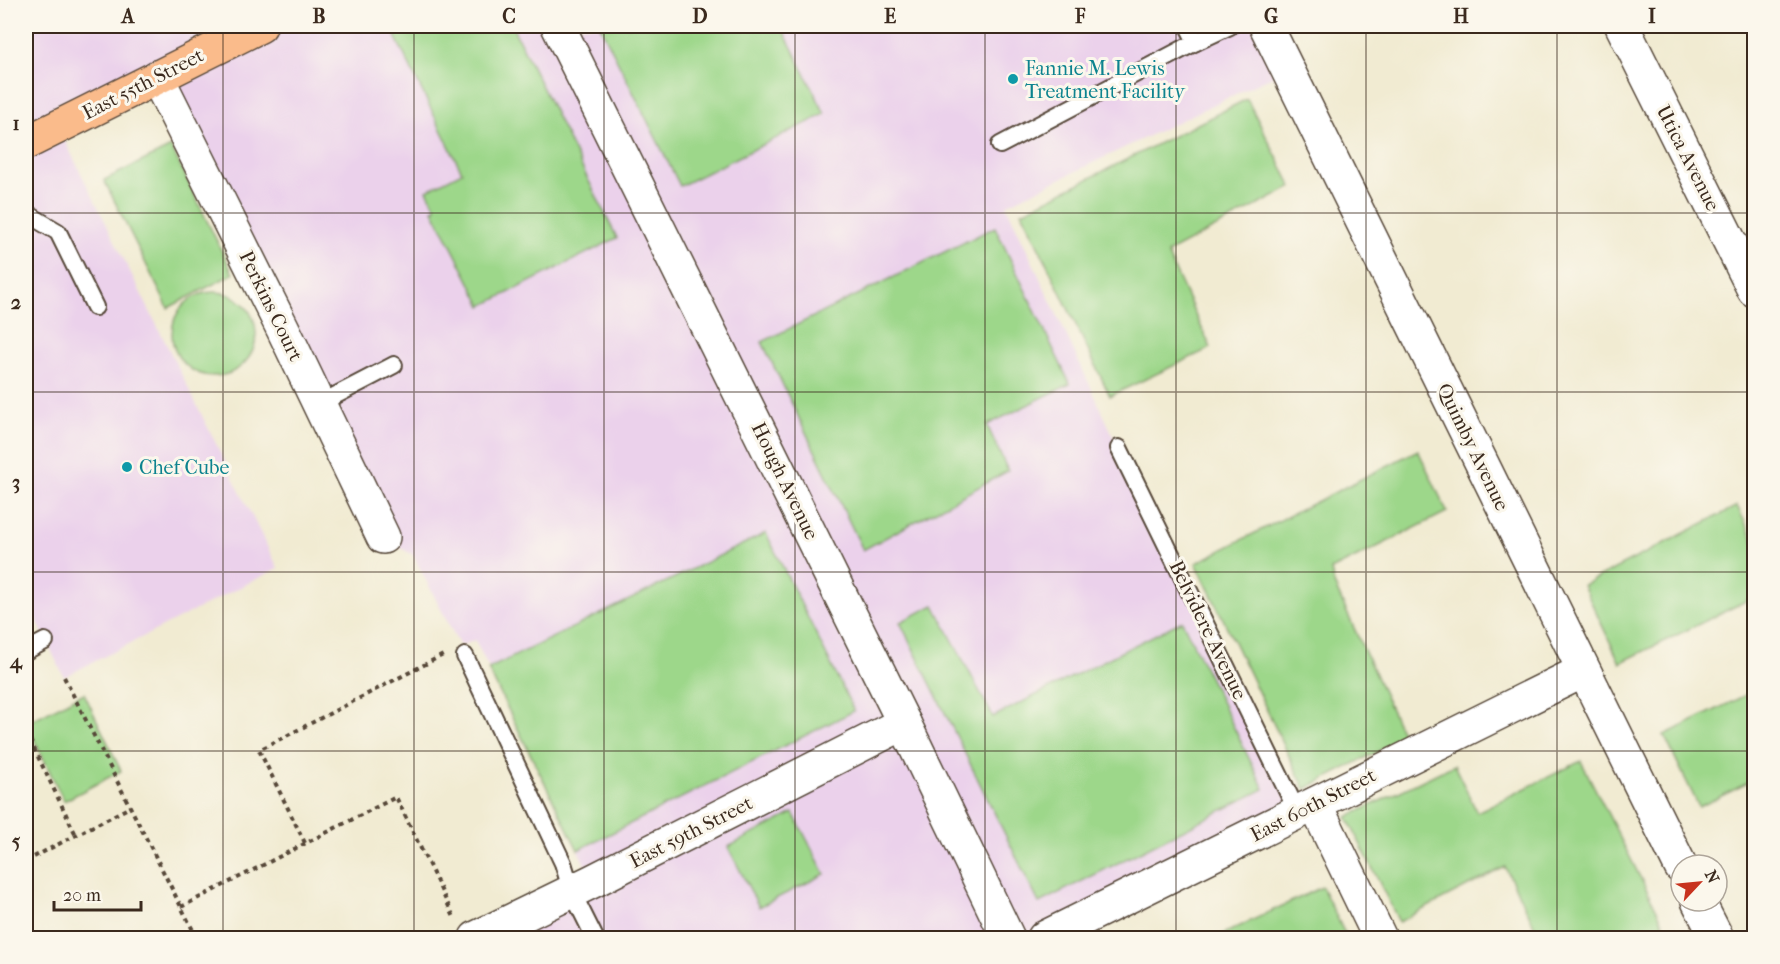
<svg xmlns="http://www.w3.org/2000/svg" width="1780" height="964" viewBox="0 0 1780 964" font-family="'IM FELL French Canon',serif">
	<rect width="100%" height="100%" fill="#fbf7ec"/>
	<filter id="ink" filterUnits="userSpaceOnUse"><feTurbulence type="fractalNoise" baseFrequency=".0167" numOctaves="2"/><feDisplacementMap in="SourceGraphic" scale="12" xChannelSelector="R" yChannelSelector="G"/><feConvolveMatrix kernelMatrix="1 2 1 2 8 2 1 2 1" color-interpolation-filters="sRGB"/></filter>
	<filter id="wash" filterUnits="userSpaceOnUse"><feTurbulence type="fractalNoise" baseFrequency=".008" numOctaves="4" result="noise"/><feDisplacementMap in="SourceGraphic" scale="24" xChannelSelector="R" yChannelSelector="G"/><feGaussianBlur stdDeviation="1.35" result="paint"/><feColorMatrix in="noise" values="0 0 0 0 0 0 0 0 0 0 0 0 0 0 0 0 0 1.4 0 .05"/><feComposite in="paint" operator="in"/></filter>
	<g filter="url(#wash)">
		<rect width="100%" height="100%" fill="#f1ebd2"/>
		<polygon fill="#ebd1eb" points="26,26 1266,26 1287,69 1006,205 1119,448 1298,813 1044,938 476,938 593,881 475,640 460,646 413,555 383,537 157,77 58,127 278,568 64,677 26,598"/>
		<g fill="#9dd78a" stroke="#6c8054" stroke-width="1.5">
			<polygon points="415,26 512,26 617,238 482,306 433,210 436,208 427,190 462,172 395,36"/>
			<polygon points="600,26 781,26 825,114 680,186"/>
			<polygon points="1247,99 1292,187 1167,253 1211,348 1110,396 1022,212"/>
			<polygon points="171,147 233,274 168,308 104,180"/>
			<polygon points="995,227 1070,384 987,425 1008,471 863,550 762,342"/>
			<circle cx="214" cy="334" r="42"/>
			<polygon points="1418,450 1447,512 1331,570 1334,584 1404,738 1305,789 1196,563"/>
			<polygon points="1737,506 1754,541 1754,597 1620,663 1583,585"/>
			<polygon points="766,533 854,711 578,850 488,669"/>
			<polygon points="934,605 993,717 1182,621 1264,789 1039,903 900,622"/>
			<polygon points="1754,691 1754,780 1699,807 1664,735"/>
			<polygon points="84,693 121,771 64,801 26,723"/>
			<polygon points="1581,761 1671,938 1519,938 1536,929 1505,867 1399,922 1347,817 1454,765 1477,812"/>
			<polygon points="793,813 825,874 759,907 728,847"/>
			<polygon points="1322,887 1347,938 1215,938"/>
		</g>
	</g>
	<g filter="url(#ink)">
		<g fill="none" stroke-linecap="round" stroke-linejoin="round">
			<defs>
				<g id="service">
					<polyline points="1196,42 1230,26"/>
					<polyline points="1000,145 1196,42 1188,26"/>
					<polyline points="26,213 58,232 95,307"/>
					<polyline points="319,404 394,365"/>
					<polyline points="1119,448 1298,813"/>
					<polyline points="26,651 45,641"/>
					<polyline points="465,656 563,863 572,892 595,938"/>
				</g>
				<g id="minor">
					<polyline points="1266,26 1681,867"/>
					<polyline points="1622,26 1754,290"/>
					<polyline points="157,77 283,329 383,537"/>
					<polyline points="1315,804 1380,938"/>
					<polyline points="1698,901 1717,938"/>
					<polyline points="476,938 593,881 904,723"/>
					<polyline points="1044,938 1583,671"/>
				</g>
				<polyline id="tertiary" points="558,26 904,723 1008,938"/>
				<polyline id="primary" points="26,143 260,26"/>
			</defs>
			<use href="#service" stroke="#564739" stroke-width="20"/>
			<use href="#minor" stroke="#564739" stroke-width="36"/>
			<use href="#tertiary" stroke="#564739" stroke-width="36"/>
			<use href="#primary" stroke="#564739" stroke-width="36"/>
			<g stroke="#564739" stroke-width="4" stroke-dasharray="4.5 4.5" stroke-linecap="butt">
				<polyline points="64,677 197,938"/>
				<polyline points="26,732 76,835"/>
				<polyline points="305,843 259,750 443,655"/>
				<polyline points="26,861 130,807"/>
				<polyline points="181,907 396,797 454,917"/>
			</g>
			<use href="#service" stroke="#fff" stroke-width="16"/>
			<use href="#minor" stroke="#fff" stroke-width="33"/>
			<use href="#tertiary" stroke="#fff" stroke-width="33"/>
			<use href="#primary" stroke="#fabb8b" stroke-width="33"/>
		</g>
	</g>
	<path fill="none" stroke="#3b2a1e" stroke-width="1.5" stroke-opacity="0.55" d="M 223,26 L 223,938M 414,26 L 414,938M 604,26 L 604,938M 795,26 L 795,938M 985,26 L 985,938M 1176,26 L 1176,938M 1366,26 L 1366,938M 1557,26 L 1557,938M 26,213 L 1754,213M 26,392 L 1754,392M 26,572 L 1754,572M 26,751 L 1754,751"/>
	<g fill="#0f9aa8" stroke="#fbf7ec" stroke-width="2">
		<circle cx="1013" cy="79" r="6"/>
		<circle cx="127" cy="467" r="6"/>
	</g>
	<g text-anchor="middle" dominant-baseline="central" stroke-width="6" stroke-linejoin="round" paint-order="stroke">
		<g font-size="20" fill="#0d838f" stroke="#fbf7ec" text-anchor="start">
			<text x="1025" y="68">Fannie M. Lewis<tspan x="1025" dy="23">Treatment Facility</tspan></text>
			<text x="139" y="467">Chef Cube</text>
		</g>
		<g font-size="20" fill="#3b2a1e" stroke="#fbf7ec">
			<text transform="translate(143 84) rotate(-27)">East 55th Street</text>
			<text transform="translate(1688 158) rotate(63)">Utica Avenue</text>
			<text transform="translate(271 306) rotate(64)">Perkins Court</text>
			<text transform="translate(1473 447) rotate(64)">Quimby Avenue</text>
			<text transform="translate(785 481) rotate(64)">Hough Avenue</text>
			<text transform="translate(1208 630) rotate(64)">Belvidere Avenue</text>
			<text transform="translate(1313 805) rotate(-27)">East 60th Street</text>
			<text transform="translate(691 832) rotate(-27)">East 59th Street</text>
		</g>
	</g>
	<rect width="1780" height="964" fill="none" stroke="#fbf7ec" stroke-width="66"/>
	<g transform="translate(1699 883) rotate(64)"><circle r="28" fill="#fbf7ec" stroke="#aea59a" stroke-width="1.5"/>
	<path d="M0-4.5L10 22L0 15L-10 22Z" fill="#c8321e"/>
	<text y="-9" font-size="16" font-weight="bold" text-anchor="middle" fill="#3b2a1e">N</text>
	</g>
	<path d="M54 901v9h87v-9" fill="none" stroke="#3b2a1e" stroke-width="3"/>
	<text x="63" y="901" font-size="18" fill="#3b2a1e" stroke="#fbf7ec" stroke-width="4.5" paint-order="stroke">20 m</text>
	<rect x="33" y="33" width="1714" height="898" fill="none" stroke="#3b2a1e" stroke-width="2"/>
	<g font-size="20" text-anchor="middle" font-weight="bold" fill="#3b2a1e">
		<text x="128" y="23">A</text>
		<text x="319" y="23">B</text>
		<text x="509" y="23">C</text>
		<text x="700" y="23">D</text>
		<text x="890" y="23">E</text>
		<text x="1080" y="23">F</text>
		<text x="1271" y="23">G</text>
		<text x="1461" y="23">H</text>
		<text x="1652" y="23">I</text>
		<text x="16" y="130">1</text>
		<text x="16" y="309">2</text>
		<text x="16" y="489">3</text>
		<text x="16" y="668">4</text>
		<text x="16" y="848">5</text>
	</g>
</svg>
